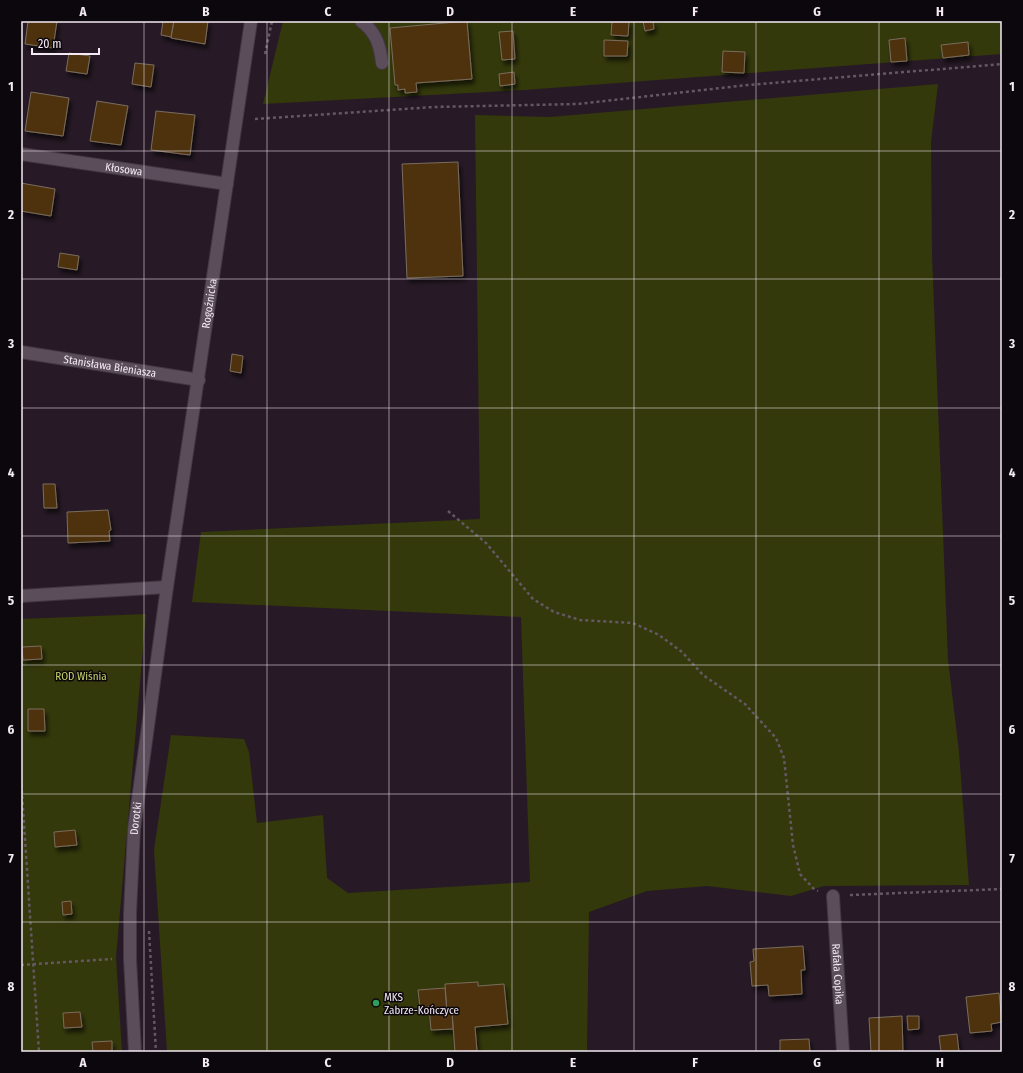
<svg xmlns="http://www.w3.org/2000/svg" width="1023" height="1073" viewBox="0 0 1023 1073" font-family="'Fira Sans Condensed',sans-serif">
	<defs>
		<filter id="shadow"><feDropShadow dx="2.5" dy="4.5" stdDeviation="2" flood-color="#0009"/></filter>
	</defs>
	<rect width="100%" height="100%" fill="#271a26"/>
	<g fill="#34390b">
		<polygon points="283,21 1002,21 1002,54 524,90 263,104"/>
		<polygon points="938,84 931,142 932,256 948,660 959,752 969,885 824,886 791,896 707,886 647,891 589,912 587,1052 167,1052 154,850 171,735 244,739 249,752 257,823 323,815 327,878 348,893 530,882 521,617 192,602 201,532 480,519 475,115 550,117"/>
		<polygon points="146,614 116,957 122,1052 21,1052 21,619"/>
	</g>
	<g fill="#4d3311" stroke="#7a6c5c" filter="url(#shadow)">
		<polygon points="28,21 57,21 53,48 25,44"/>
		<polygon points="163,21 174,21 171,37 161,35"/>
		<polygon points="174,21 208,21 205,44 171,38"/>
		<polygon points="467,21 472,79 416,83 417,92 405,93 405,89 398,90 398,85 395,85 390,28"/>
		<polygon points="612,21 629,21 628,36 611,35"/>
		<polygon points="643,21 653,21 654,29 645,31"/>
		<polygon points="513,31 515,59 502,60 499,32"/>
		<polygon points="905,38 907,61 891,62 889,40"/>
		<polygon points="604,40 628,41 627,56 604,56"/>
		<polygon points="968,42 969,55 943,58 941,45"/>
		<polygon points="723,51 745,52 744,73 722,72"/>
		<polygon points="69,53 90,56 87,74 66,71"/>
		<polygon points="135,63 154,65 151,87 132,84"/>
		<polygon points="514,72 515,84 500,86 499,74"/>
		<polygon points="31,92 69,98 63,136 25,131"/>
		<polygon points="97,101 128,106 121,145 90,141"/>
		<polygon points="156,111 195,115 190,155 151,150"/>
		<polygon points="458,162 463,276 407,278 402,164"/>
		<polygon points="21,183 55,189 51,216 21,211"/>
		<polygon points="60,253 79,256 77,270 58,267"/>
		<polygon points="232,354 243,356 241,373 230,371"/>
		<polygon points="43,484 55,484 57,508 44,508"/>
		<polygon points="108,510 111,530 109,531 110,541 68,543 67,512"/>
		<polygon points="41,646 42,659 23,660 22,647"/>
		<polygon points="28,709 44,709 45,731 28,731"/>
		<polygon points="75,830 77,845 55,847 54,832"/>
		<polygon points="71,901 72,914 63,915 62,902"/>
		<polygon points="803,946 805,970 801,970 802,994 769,996 768,985 752,986 750,962 754,961 753,949"/>
		<polygon points="478,982 478,986 504,984 508,1024 475,1027 477,1051 455,1052 452,1012 447,1013 445,984"/>
		<polygon points="445,988 447,1013 452,1012 453,1029 431,1030 429,1007 420,1008 418,990"/>
		<polygon points="999,993 1002,1022 991,1024 992,1031 970,1033 966,997"/>
		<polygon points="80,1012 82,1027 64,1028 63,1013"/>
		<polygon points="902,1016 903,1051 871,1052 869,1018"/>
		<polygon points="907,1016 919,1016 919,1029 908,1030"/>
		<polygon points="957,1034 959,1052 941,1052 939,1036"/>
		<polygon points="809,1039 810,1052 780,1052 780,1040"/>
		<polygon points="112,1041 112,1052 93,1052 92,1042"/>
	</g>
	<g fill="none" stroke-linecap="round" stroke-linejoin="round">
		<defs>
			<g id="minor">
				<path d="M 361,21 C 376,32 380,45 382,63"/>
				<path id="s1" d="M 21,154 L 227,184"/>
				<path id="s2" d="M 21,352 L 199,380"/>
				<polyline points="21,596 167,587"/>
				<path id="s3" d="M 833,896 L 843,1052"/>
				<path id="s4" d="M 135,1052 L 130,959 L 130,913 L 134,829 L 167,587 L 251,21"/>
			</g>
		</defs>
		<use href="#minor" stroke="#413741" stroke-width="14"/>
		<g stroke="#645864" stroke-width="2.5" stroke-dasharray="3 3" stroke-linecap="butt">
			<polyline points="265,54 272,21"/>
			<polyline points="255,119 434,107 578,104 748,85 1002,64"/>
			<polyline points="448,511 486,543 533,599 554,612 580,620 633,623 659,635 682,652 703,675 745,704 776,738 784,758 793,845 800,874 814,889 818,891"/>
			<polyline points="21,778 39,1052"/>
			<polyline points="850,895 1002,889"/>
			<polyline points="149,931 156,1052"/>
			<polyline points="21,965 112,959"/>
		</g>
		<use href="#minor" stroke="#5c4d5b" stroke-width="12"/>
	</g>
	<path fill="none" stroke="#f3eaf3" stroke-width="1" stroke-opacity="0.55" d="M 144,21 L 144,1052M 267,21 L 267,1052M 389,21 L 389,1052M 512,21 L 512,1052M 634,21 L 634,1052M 756,21 L 756,1052M 879,21 L 879,1052M 21,151 L 1002,151M 21,279 L 1002,279M 21,408 L 1002,408M 21,536 L 1002,536M 21,665 L 1002,665M 21,794 L 1002,794M 21,922 L 1002,922"/>
	<circle fill="#2e9e5b" stroke="#0c070c" stroke-width="1.5" cx="376" cy="1003" r="4"/>
	<g text-anchor="middle" dominant-baseline="central" stroke-width="3" stroke-linejoin="round" paint-order="stroke">
		<g font-size="11" fill="#f3eaf3" stroke="#0c070c">
			<text stroke="none"><textPath href="#s1" startOffset="104">Kłosowa</textPath></text>
			<text stroke="none"><textPath href="#s4" startOffset="754">Rogoźnicka</textPath></text>
			<text stroke="none"><textPath href="#s2" startOffset="90">Stanisława Bieniasza</textPath></text>
			<text stroke="none"><textPath href="#s4" startOffset="234">Dorotki</textPath></text>
			<text stroke="none"><textPath href="#s3" startOffset="78">Rafała Copika</textPath></text>
		</g>
		<g font-size="11" fill="#c5d36a" stroke="#0c070c">
			<text x="81" y="676">ROD Wiśnia</text>
		</g>
		<g font-size="11" fill="#f3eaf3" stroke="#0c070c" text-anchor="start">
			<text x="384" y="997">MKS<tspan x="384" dy="13">Zabrze-Kończyce</tspan></text>
		</g>
	</g>
	<rect width="1023" height="1073" fill="none" stroke="#0c070c" stroke-width="44"/>
	<path d="M32 48v6h67v-6" fill="none" stroke="#f3eaf3" stroke-width="2"/>
	<text x="38" y="48" font-size="12" fill="#f3eaf3" stroke="#0c070c" stroke-width="3" paint-order="stroke">20 m</text>
	<rect x="22" y="22" width="979" height="1029" fill="none" stroke="#f3eaf3" stroke-width="1.5"/>
	<g font-size="13" text-anchor="middle" font-weight="bold" fill="#f3eaf3">
		<text x="83" y="16">A</text>
		<text x="206" y="16">B</text>
		<text x="328" y="16">C</text>
		<text x="450" y="16">D</text>
		<text x="573" y="16">E</text>
		<text x="695" y="16">F</text>
		<text x="817" y="16">G</text>
		<text x="940" y="16">H</text>
		<text x="11" y="91">1</text>
		<text x="1012" y="91">1</text>
		<text x="11" y="219">2</text>
		<text x="1012" y="219">2</text>
		<text x="11" y="348">3</text>
		<text x="1012" y="348">3</text>
		<text x="11" y="477">4</text>
		<text x="1012" y="477">4</text>
		<text x="11" y="605">5</text>
		<text x="1012" y="605">5</text>
		<text x="11" y="734">6</text>
		<text x="1012" y="734">6</text>
		<text x="11" y="863">7</text>
		<text x="1012" y="863">7</text>
		<text x="11" y="991">8</text>
		<text x="1012" y="991">8</text>
		<text x="83" y="1067">A</text>
		<text x="206" y="1067">B</text>
		<text x="328" y="1067">C</text>
		<text x="450" y="1067">D</text>
		<text x="573" y="1067">E</text>
		<text x="695" y="1067">F</text>
		<text x="817" y="1067">G</text>
		<text x="940" y="1067">H</text>
	</g>
</svg>
